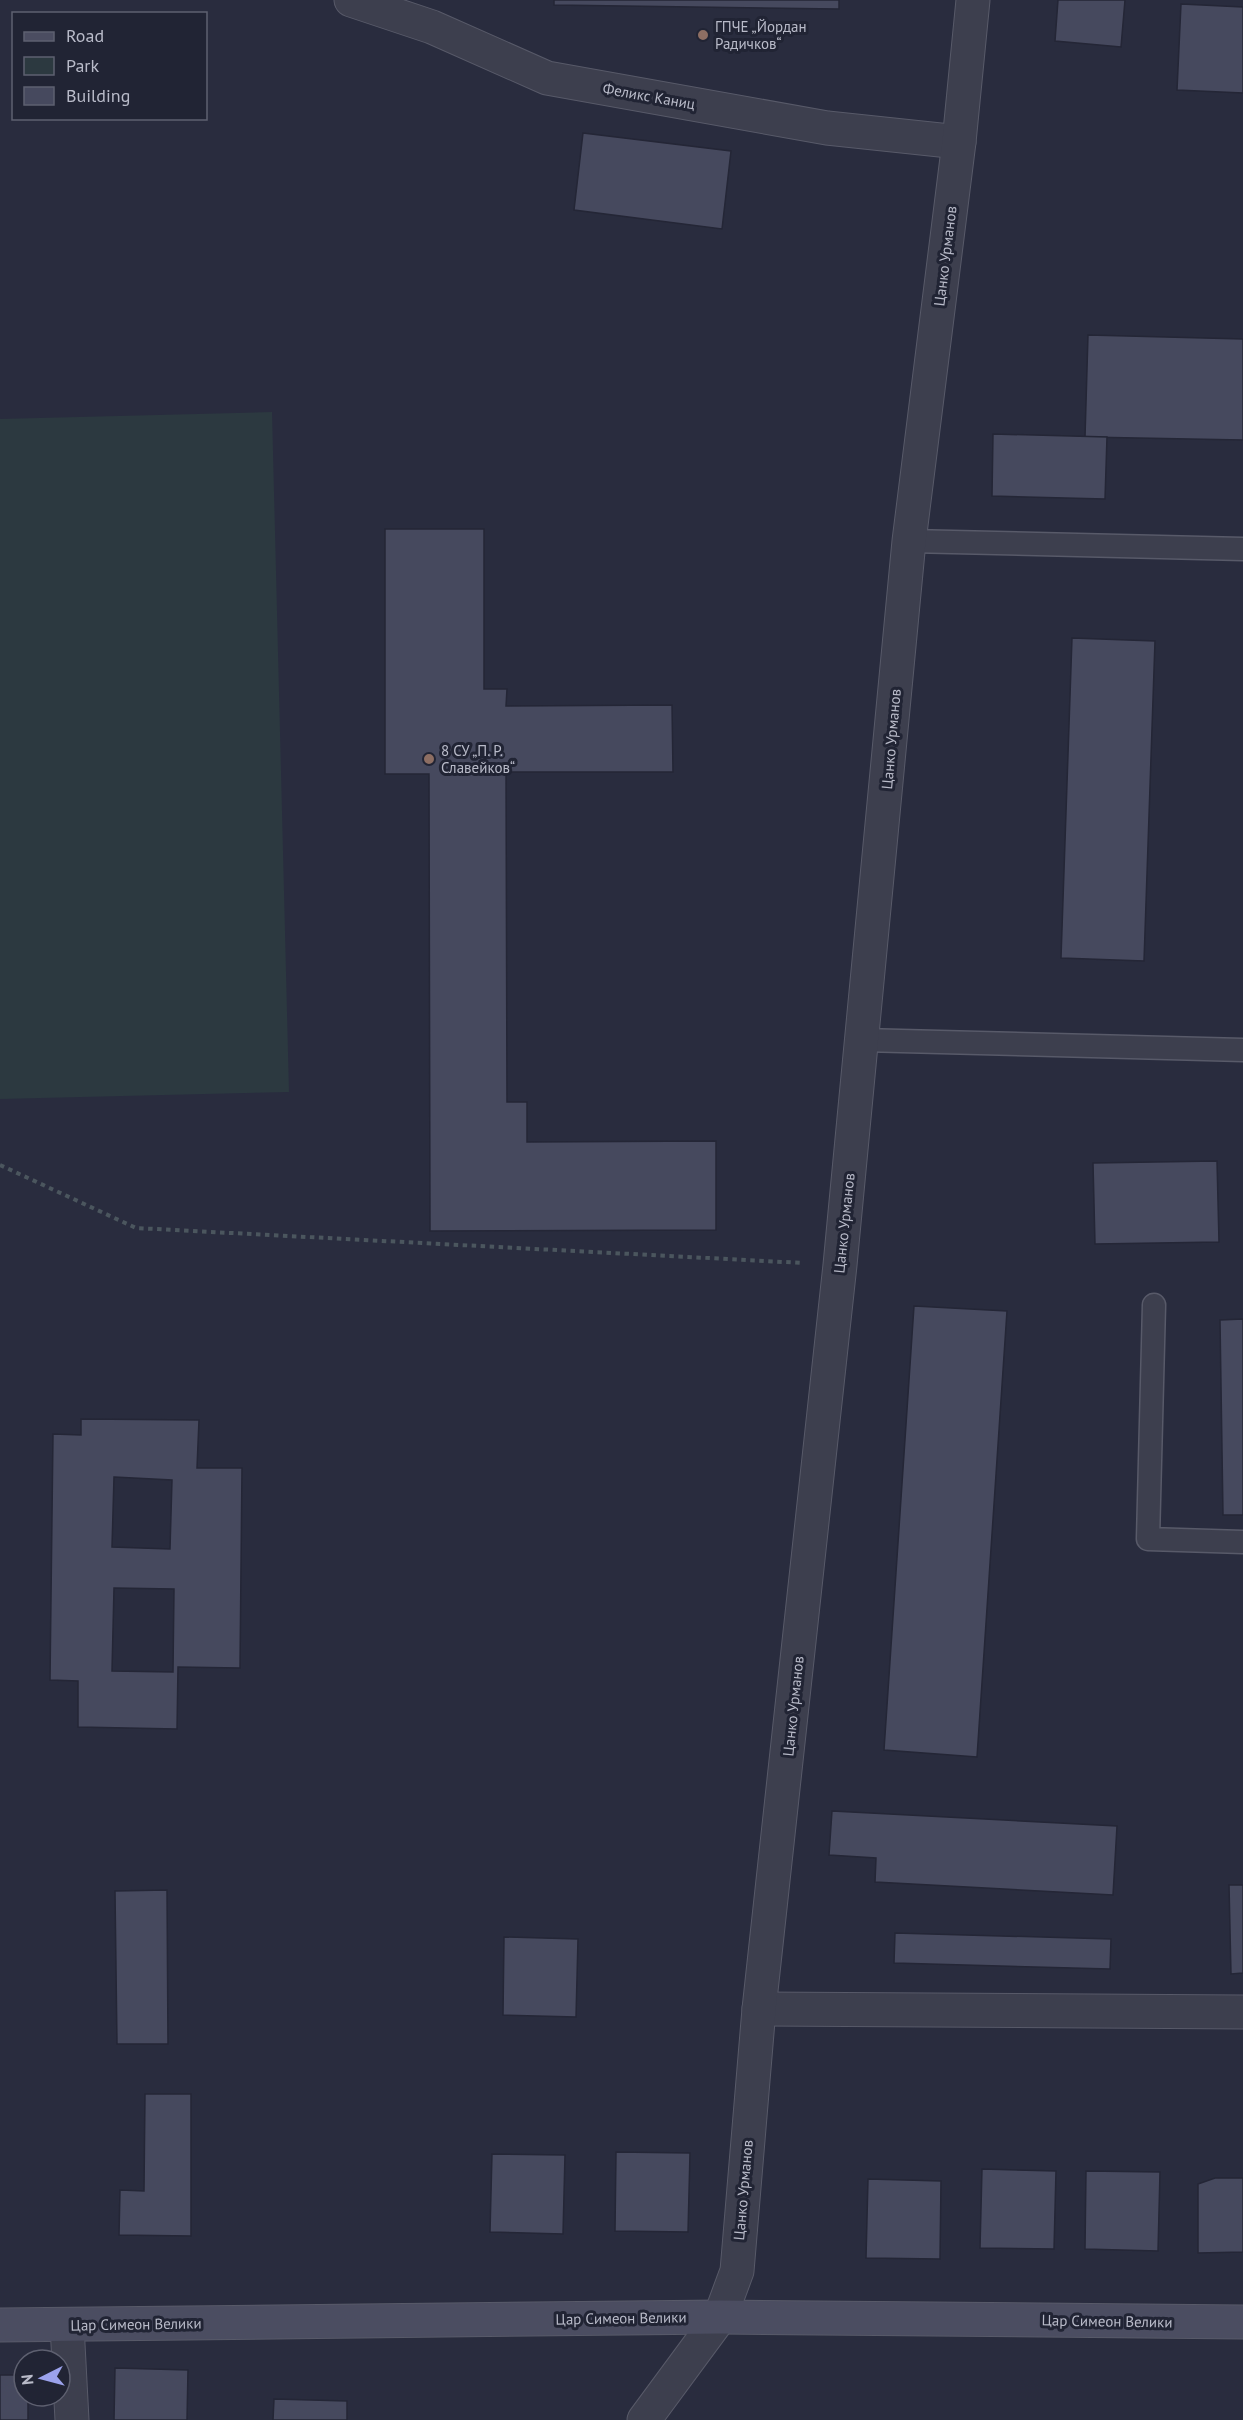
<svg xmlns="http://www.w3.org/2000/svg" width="1243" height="2420" viewBox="0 0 1243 2420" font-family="'PT Sans',sans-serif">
	<rect width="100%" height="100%" fill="#292c3e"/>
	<polygon fill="#2c3940" points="272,412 289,1092 0,1099 0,419"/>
	<g fill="#46495e" stroke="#242636" stroke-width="1.5" fill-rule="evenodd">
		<polygon points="554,0 839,0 839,9 554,5"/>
		<polygon points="1058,0 1125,0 1121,47 1055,41"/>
		<polygon points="1181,4 1243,7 1243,93 1177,90"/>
		<polygon points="583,133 731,151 722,229 574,210"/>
		<polygon points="1088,335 1243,339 1243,440 1085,437"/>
		<polygon points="993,434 1107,437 1105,499 992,496"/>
		<polygon points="385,529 484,529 484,689 507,689 506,706 672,705 673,772 506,772 507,1102 527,1102 527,1142 716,1141 716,1230 430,1231 429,774 385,774"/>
		<polygon points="1072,638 1155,641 1144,961 1061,958"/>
		<polygon points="1217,1161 1219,1242 1095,1244 1093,1163"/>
		<polygon points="914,1306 1007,1311 977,1757 884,1750"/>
		<polygon points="1243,1319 1243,1515 1223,1515 1220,1320"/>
		<path d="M 81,1419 L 199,1420 L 197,1468 L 242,1468 L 240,1668 L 178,1667 L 177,1729 L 78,1727 L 78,1681 L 50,1680 L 53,1434 L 81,1435 ZM 114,1477 L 172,1480 L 170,1549 L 112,1547 ZM 114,1588 L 174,1589 L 173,1672 L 112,1671 Z"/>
		<polygon points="832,1811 1117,1826 1113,1895 875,1882 876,1858 829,1855"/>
		<polygon points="1229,1885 1243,1885 1243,1973 1231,1974"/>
		<polygon points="167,1890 168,2044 117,2044 115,1891"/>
		<polygon points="895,1933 1111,1939 1110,1969 894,1963"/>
		<polygon points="504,1937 578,1939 576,2017 503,2015"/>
		<polygon points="145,2094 191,2094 191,2236 119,2235 120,2190 144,2191"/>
		<polygon points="616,2152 690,2153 688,2232 615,2231"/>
		<polygon points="492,2154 565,2155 563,2234 490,2232"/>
		<polygon points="982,2169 1056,2171 1054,2249 980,2248"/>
		<polygon points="1086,2171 1160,2172 1158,2251 1085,2249"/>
		<polygon points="1215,2178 1243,2178 1243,2252 1198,2253 1198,2184"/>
		<polygon points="868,2179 941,2181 940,2259 866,2258"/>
		<polygon points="115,2368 188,2370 187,2420 114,2420"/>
		<polygon points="0,2375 24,2375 24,2396 28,2396 28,2420 0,2420"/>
		<polygon points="274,2399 347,2401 347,2420 273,2420"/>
	</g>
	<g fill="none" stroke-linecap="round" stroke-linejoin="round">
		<defs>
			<g id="service">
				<polyline points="909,541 1243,549"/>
				<polyline points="862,1040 1243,1050"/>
				<polyline points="1154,1305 1148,1539 1243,1542"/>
			</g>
			<g id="minor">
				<polyline points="351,0 432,27 547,78 827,128 959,142"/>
				<polyline points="759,2009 1243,2012"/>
				<polyline points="67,2325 72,2420"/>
				<polyline points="644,2420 720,2317 737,2271 759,2009 840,1265 909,541 959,142 973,0"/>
			</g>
			<polyline id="secondary" points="0,2325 720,2317 1243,2322"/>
		</defs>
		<use href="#service" stroke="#585a69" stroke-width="25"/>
		<use href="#minor" stroke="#585a69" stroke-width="35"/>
		<use href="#secondary" stroke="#585a69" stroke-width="35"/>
		<polyline stroke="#4b565e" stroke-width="4" stroke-dasharray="4.5 4.5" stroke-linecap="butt" points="0,1165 136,1228 803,1263"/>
		<use href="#service" stroke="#3d3f4e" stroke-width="22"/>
		<use href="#minor" stroke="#3d3f4e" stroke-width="33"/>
		<use href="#secondary" stroke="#4b4d61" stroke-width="33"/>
	</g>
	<g fill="#8d6e63" stroke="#212434" stroke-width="2">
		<circle cx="703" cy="35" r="6"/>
		<circle cx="429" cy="759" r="6"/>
	</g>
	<g text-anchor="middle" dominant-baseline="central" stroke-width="6" stroke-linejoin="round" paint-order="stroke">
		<g font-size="15" fill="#b9bbc9" stroke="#212434" text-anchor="start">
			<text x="715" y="26">ГПЧЕ „Йордан<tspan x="715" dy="17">Радичков“</tspan></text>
			<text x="441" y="750">8 СУ „П. Р.<tspan x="441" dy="17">Славейков“</tspan></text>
		</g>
		<g font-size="15" fill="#b9bbc9" stroke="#212434">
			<text transform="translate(649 96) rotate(10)">Феликс Каниц</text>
			<text transform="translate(945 256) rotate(-83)">Цанко Урманов</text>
			<text transform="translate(891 739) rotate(-85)">Цанко Урманов</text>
			<text transform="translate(844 1223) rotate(-84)">Цанко Урманов</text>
			<text transform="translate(793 1706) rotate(-84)">Цанко Урманов</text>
			<text transform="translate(743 2190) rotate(-85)">Цанко Урманов</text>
			<text transform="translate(621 2318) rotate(-1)">Цар Симеон Велики</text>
			<text transform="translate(1107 2321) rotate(1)">Цар Симеон Велики</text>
			<text transform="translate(136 2324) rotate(-1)">Цар Симеон Велики</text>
		</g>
	</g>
	<rect x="12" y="12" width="195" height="108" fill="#212434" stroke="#5e6070" stroke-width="1.5"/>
	<rect x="24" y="32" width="30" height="9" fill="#4b4d61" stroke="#5e6070" stroke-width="1.5"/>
	<text x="66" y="42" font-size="18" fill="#b9bbc9">Road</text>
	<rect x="24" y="57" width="30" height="18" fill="#2c3940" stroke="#5e6070" stroke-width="1.5"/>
	<text x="66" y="72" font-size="18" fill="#b9bbc9">Park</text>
	<rect x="24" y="87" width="30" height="18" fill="#46495e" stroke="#5e6070" stroke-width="1.5"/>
	<text x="66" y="102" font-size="18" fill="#b9bbc9">Building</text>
	<g transform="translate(42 2378) rotate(264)"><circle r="28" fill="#212434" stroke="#5e6070" stroke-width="1.5"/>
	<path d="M0-4.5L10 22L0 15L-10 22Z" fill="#9ba2ec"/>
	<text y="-9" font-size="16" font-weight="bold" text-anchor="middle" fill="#b9bbc9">N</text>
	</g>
</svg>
